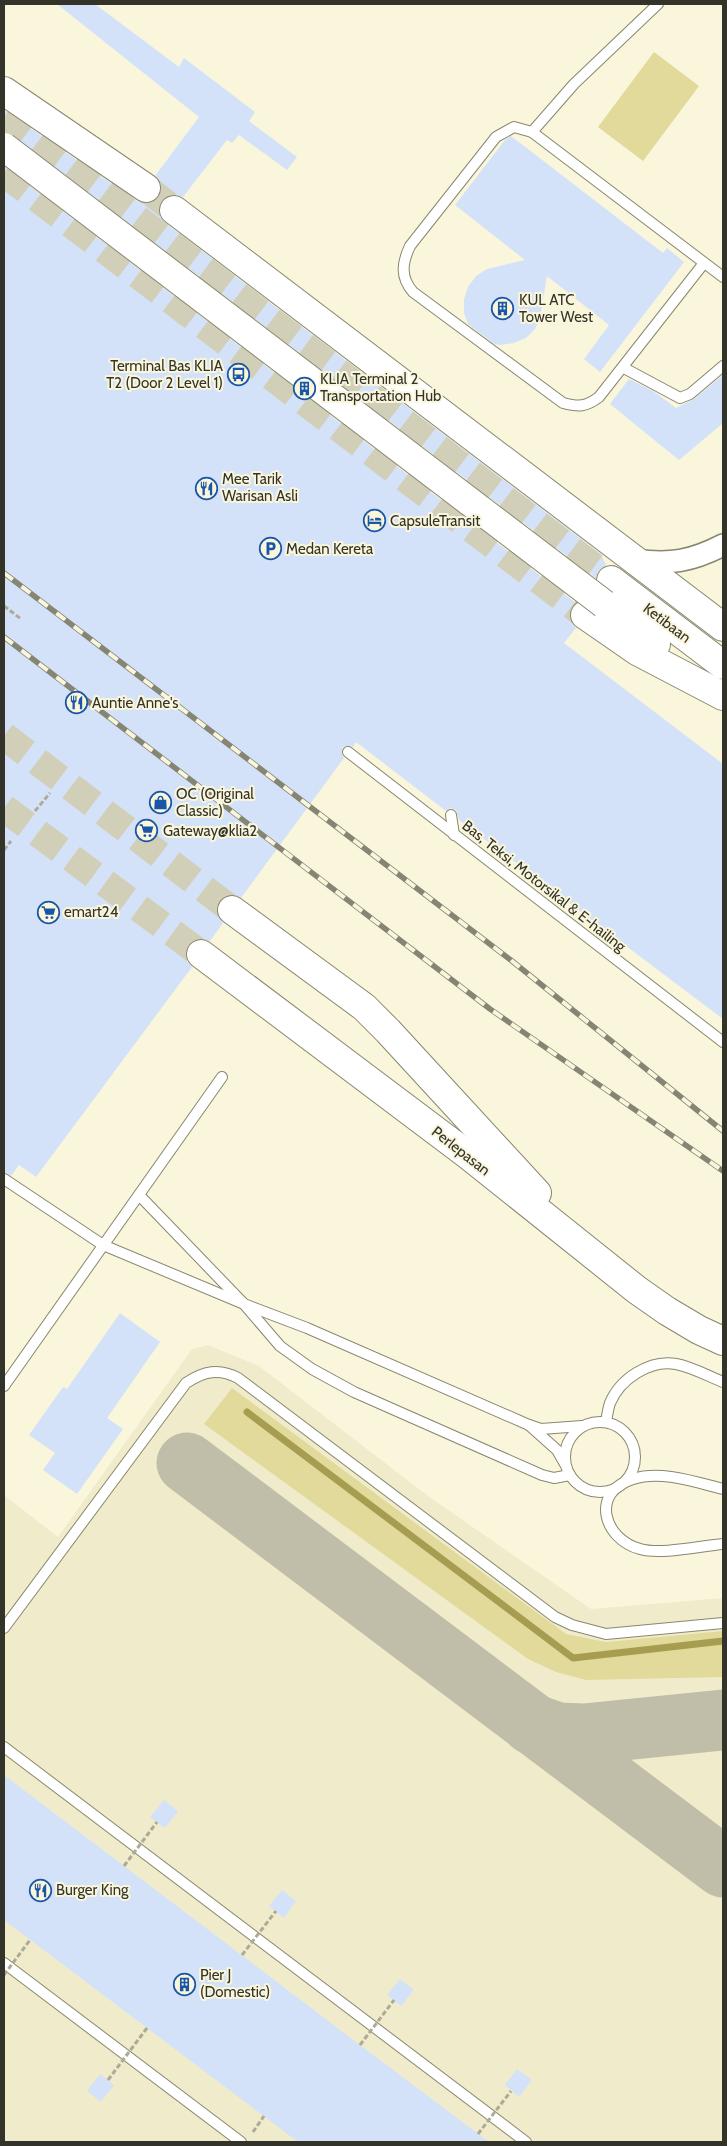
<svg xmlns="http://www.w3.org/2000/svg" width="727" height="2146" viewBox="0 0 727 2146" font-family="Cabin,sans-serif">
	<rect width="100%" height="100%" fill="#f9f6dc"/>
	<polygon fill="#f0eccb" points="208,1345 259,1366 428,1496 591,1609 723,1598 723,2142 4,2142 4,1495 58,1537 192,1349"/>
	<g fill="#e1da9b">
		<polygon points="654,52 699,86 643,161 598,127"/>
		<polygon points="232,1388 566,1634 606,1642 723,1631 723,1677 586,1680 556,1672 528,1659 204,1424"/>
	</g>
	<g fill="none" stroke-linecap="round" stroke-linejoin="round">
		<polyline stroke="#a69d51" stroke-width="7" points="247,1412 573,1658 723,1641"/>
		<g stroke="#c0bea8" stroke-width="61">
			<polyline points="187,1463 723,1867"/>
			<polyline points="532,1724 558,1733 584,1734 723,1720"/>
		</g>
	</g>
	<g fill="#d3e2f8">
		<polygon points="57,4 95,4 179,67 184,58 255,112 249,121 297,157 287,170 239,135 232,143 227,140 183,197 175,194 168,196 162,200 158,209 160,216 164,222 601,554 606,565 599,570 596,578 13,135 4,132 4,110 137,201 145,204 153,202 159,196 162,189 160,182 155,176 199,117"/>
		<polygon points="511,136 663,253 667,248 684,262 600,372 584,359 609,325 547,276 540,318 535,329 526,338 514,343 501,345 494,344 468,324 464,313 464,299 468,287 476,276 487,269 525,260 455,205 505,140"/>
		<polygon points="4,166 576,603 572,607 569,614 571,622 576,628 564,643 723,764 723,1019 459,820 456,810 450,808 446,811 356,742 353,747 346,746 342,748 342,754 344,758 241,898 234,895 226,896 219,901 216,909 218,916 223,923 210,941 203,939 195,939 188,945 186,952 186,960 192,967 36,1177 19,1165 11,1176 4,1172"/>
		<polygon points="723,375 723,423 679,460 610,404 629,379 653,391 676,408 694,399"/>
		<polygon points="120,1313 160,1342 107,1418 123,1429 77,1494 43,1470 55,1453 29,1435 63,1387 67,1389"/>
		<polygon points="4,1775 360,2045 489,2142 298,2142 4,1920"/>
		<polygon points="164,1800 178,1811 165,1828 150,1817"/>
		<polygon points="282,1890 296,1901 284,1918 269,1906"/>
		<polygon points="400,1979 414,1990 401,2006 387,1995"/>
		<polygon points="517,2069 532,2080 519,2097 505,2085"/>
		<polygon points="100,2074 114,2085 101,2102 87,2091"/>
	</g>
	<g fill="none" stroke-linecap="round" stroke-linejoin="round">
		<g stroke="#d2cfb8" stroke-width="28" stroke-dasharray="28 14" stroke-linecap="butt">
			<polyline points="4,117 611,580"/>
			<polyline points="4,173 585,615"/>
			<polyline points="146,188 174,210"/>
			<polyline points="4,736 232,910"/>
			<polyline points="4,808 201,954"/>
		</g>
		<defs>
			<g id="service">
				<polyline points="658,4 574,84 532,132 723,277"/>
				<path d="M 532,132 L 514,127 L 496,137 L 410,246 C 402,263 400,277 413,292 L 563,403 C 579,407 586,407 599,397 L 704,263"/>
				<polyline points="624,368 680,398 690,394 723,366"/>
				<polyline points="348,752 723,1042"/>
				<polyline points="451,815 454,835"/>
				<polyline points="4,1179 103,1245 244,1304 307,1328 529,1425"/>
				<polyline points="139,1195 244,1304 280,1346 312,1369 354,1392 542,1475 554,1478 570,1475"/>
				<polyline points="4,1386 222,1077"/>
				<path d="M 606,1422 C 607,1416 608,1409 610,1403 C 620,1379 650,1359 676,1364 C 692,1367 708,1376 723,1382"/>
				<circle cx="600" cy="1457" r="35"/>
				<polyline points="565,1464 557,1450 529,1425 541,1429 582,1426"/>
				<path d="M 723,1489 C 695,1482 661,1470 633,1479 C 590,1492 603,1539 640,1549 C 661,1555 700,1546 723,1544"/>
				<path d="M 4,1628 L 186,1383 C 204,1371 219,1368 238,1378 L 555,1617 L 572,1625 L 606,1634 L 723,1623"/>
				<polyline points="4,1747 526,2142"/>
				<polyline points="4,1963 241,2142"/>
			</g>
			<path id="minor" d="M 635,560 C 670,565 692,561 723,545"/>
			<g id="secondary">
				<polyline points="4,91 146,188"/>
				<polyline points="174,210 723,627"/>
				<polyline points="611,580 723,665"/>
				<polyline points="604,604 656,644"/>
				<polyline points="585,615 637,651 723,696"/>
				<polyline points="232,910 364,1007 388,1031 537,1193"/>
				<polyline points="201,954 468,1155 637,1290 667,1311 699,1330 723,1341"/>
			</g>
		</defs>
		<use href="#service" stroke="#89876f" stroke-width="12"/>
		<use href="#minor" stroke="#89876f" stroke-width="24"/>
		<use href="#secondary" stroke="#89876f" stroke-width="30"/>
		<g stroke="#adab97" stroke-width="3" stroke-dasharray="5 2.5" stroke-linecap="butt">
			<polyline points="4,606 21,619"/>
			<polyline points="35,811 50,793"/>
			<polyline points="4,850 11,841"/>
			<polyline points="253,2132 264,2116"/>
		</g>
		<use href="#service" stroke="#fff" stroke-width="10"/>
		<use href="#minor" stroke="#fff" stroke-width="21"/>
		<use href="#secondary" stroke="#fff" stroke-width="28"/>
		<defs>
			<g id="rail">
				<polyline points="4,573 512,961 723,1131"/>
				<polyline points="4,637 490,1009 723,1171"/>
			</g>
		</defs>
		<use href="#rail" stroke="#868574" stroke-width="5.5"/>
		<use href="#rail" stroke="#f9f6dc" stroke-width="4" stroke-dasharray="11" stroke-linecap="butt"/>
		<defs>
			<polyline id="secondary-bridge" points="4,147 604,604"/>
		</defs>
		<use href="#secondary-bridge" stroke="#89876f" stroke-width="30" stroke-linecap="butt"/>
		<g stroke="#adab97" stroke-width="3" stroke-dasharray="5 2.5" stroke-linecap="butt">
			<polyline points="124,1866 157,1822"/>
			<polyline points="242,1955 276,1911"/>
			<polyline points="4,1975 30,1940"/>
			<polyline points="360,2045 394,2000"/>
			<polyline points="108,2080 147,2028"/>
			<polyline points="478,2134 511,2091"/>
		</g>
		<use href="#secondary-bridge" stroke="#fff" stroke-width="28"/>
	</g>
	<defs>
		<symbol id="building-ring" viewBox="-11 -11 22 22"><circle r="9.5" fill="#f9f6dc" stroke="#1956a7" stroke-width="1.5"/><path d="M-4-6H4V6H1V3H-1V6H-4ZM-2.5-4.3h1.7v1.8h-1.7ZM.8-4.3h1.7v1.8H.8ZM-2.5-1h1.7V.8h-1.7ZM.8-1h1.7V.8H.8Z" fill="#1956a7"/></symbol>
		<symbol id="bus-ring" viewBox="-11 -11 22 22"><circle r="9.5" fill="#f9f6dc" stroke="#1956a7" stroke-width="1.5"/><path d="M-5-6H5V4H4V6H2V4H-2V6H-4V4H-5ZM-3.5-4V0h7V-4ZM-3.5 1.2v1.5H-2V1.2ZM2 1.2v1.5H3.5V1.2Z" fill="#1956a7"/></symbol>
		<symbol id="restaurant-ring" viewBox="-11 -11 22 22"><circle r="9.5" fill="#f9f6dc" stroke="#1956a7" stroke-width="1.5"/><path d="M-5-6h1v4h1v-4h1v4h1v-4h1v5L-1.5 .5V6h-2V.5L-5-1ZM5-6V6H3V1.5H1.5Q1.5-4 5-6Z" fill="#1956a7"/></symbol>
		<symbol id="hotel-ring" viewBox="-11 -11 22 22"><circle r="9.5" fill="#f9f6dc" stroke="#1956a7" stroke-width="1.5"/><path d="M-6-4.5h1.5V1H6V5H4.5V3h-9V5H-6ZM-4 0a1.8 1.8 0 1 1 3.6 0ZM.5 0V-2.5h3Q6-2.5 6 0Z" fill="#1956a7"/></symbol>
		<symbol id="parking-ring" viewBox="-11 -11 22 22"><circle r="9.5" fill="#f9f6dc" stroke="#1956a7" stroke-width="1.5"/><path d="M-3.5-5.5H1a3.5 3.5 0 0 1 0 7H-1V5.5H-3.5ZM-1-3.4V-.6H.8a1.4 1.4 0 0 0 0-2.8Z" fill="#1956a7"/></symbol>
		<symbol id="shop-ring" viewBox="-11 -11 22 22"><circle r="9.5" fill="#f9f6dc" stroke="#1956a7" stroke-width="1.5"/><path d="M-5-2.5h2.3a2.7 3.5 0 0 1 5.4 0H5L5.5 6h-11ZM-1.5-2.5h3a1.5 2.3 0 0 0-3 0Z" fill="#1956a7"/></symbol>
		<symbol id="supermarket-ring" viewBox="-11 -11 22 22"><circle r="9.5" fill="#f9f6dc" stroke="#1956a7" stroke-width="1.5"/><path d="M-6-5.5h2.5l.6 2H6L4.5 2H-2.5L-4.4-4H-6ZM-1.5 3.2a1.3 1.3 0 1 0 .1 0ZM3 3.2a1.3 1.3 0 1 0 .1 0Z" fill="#1956a7"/></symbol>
	</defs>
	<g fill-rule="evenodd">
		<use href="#building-ring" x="490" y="296" width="25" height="25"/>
		<use href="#bus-ring" x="226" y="362" width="25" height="25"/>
		<use href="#building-ring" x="292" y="376" width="25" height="25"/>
		<use href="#restaurant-ring" x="194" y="476" width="25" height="25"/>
		<use href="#hotel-ring" x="362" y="508" width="25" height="25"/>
		<use href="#parking-ring" x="258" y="536" width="25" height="25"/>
		<use href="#restaurant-ring" x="64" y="690" width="25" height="25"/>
		<use href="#shop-ring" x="148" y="790" width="25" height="25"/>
		<use href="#supermarket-ring" x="134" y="818" width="25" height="25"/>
		<use href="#supermarket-ring" x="36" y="900" width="25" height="25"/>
		<use href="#restaurant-ring" x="28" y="1878" width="25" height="25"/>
		<use href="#building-ring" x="172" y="1972" width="25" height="25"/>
	</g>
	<g text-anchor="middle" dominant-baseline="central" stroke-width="4" stroke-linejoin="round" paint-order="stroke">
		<g font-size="15" fill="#343329" stroke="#f9f6dc" text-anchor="start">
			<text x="519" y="300">KUL ATC<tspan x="519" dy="17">Tower West</tspan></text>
			<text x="223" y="366" text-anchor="end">Terminal Bas KLIA<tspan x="223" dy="17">T2 (Door 2 Level 1)</tspan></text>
			<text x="320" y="379">KLIA Terminal 2<tspan x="320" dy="17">Transportation Hub</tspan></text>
			<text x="222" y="479">Mee Tarik<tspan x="222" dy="17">Warisan Asli</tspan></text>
			<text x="390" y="521">CapsuleTransit</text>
			<text x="286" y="549">Medan Kereta</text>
			<text x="92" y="703">Auntie Anne's</text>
			<text x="176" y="794">OC (Original<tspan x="176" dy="17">Classic)</tspan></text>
			<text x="163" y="831">Gateway@klia2</text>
			<text x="64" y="912">emart24</text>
			<text x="56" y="1890">Burger King</text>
			<text x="200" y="1975">Pier J<tspan x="200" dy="17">(Domestic)</tspan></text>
		</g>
		<g font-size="15" fill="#343329" stroke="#f9f6dc">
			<text transform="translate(667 623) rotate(37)">Ketibaan</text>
			<text transform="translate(544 886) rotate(38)">Bas, Teksi, Motorsikal &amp; E-hailing</text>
			<text transform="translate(461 1151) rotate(38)">Perlepasan</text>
		</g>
	</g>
	<rect width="727" height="2146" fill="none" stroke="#343329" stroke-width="10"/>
</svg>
